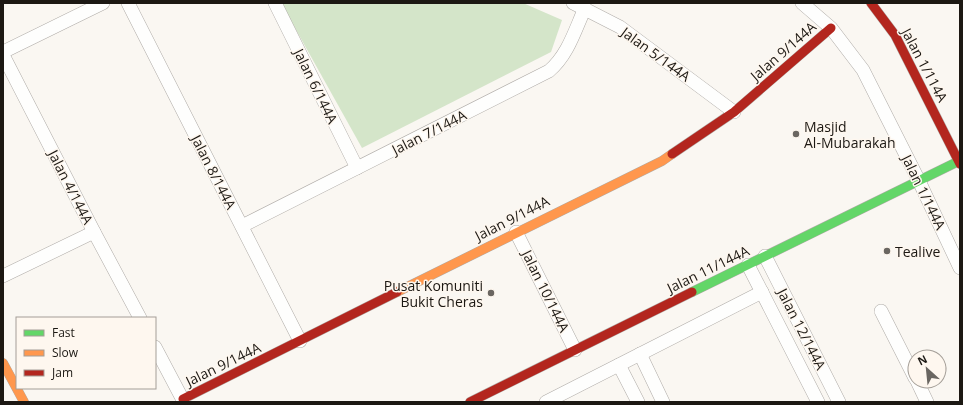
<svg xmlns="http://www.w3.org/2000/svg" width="963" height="405" viewBox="0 0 963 405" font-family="'Open Sans',sans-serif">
	<rect width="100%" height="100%" fill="#faf7f2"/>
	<polygon fill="#d4e5c9" points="281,3 523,3 562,20 551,52 362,148"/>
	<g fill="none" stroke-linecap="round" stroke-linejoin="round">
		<defs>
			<g id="street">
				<polyline points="128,3 300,341"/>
				<polyline points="275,3 357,168"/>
				<polyline points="573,3 620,27 734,112"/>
				<polyline points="802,3 831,28 863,70 919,181 960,268"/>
				<polyline points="3,52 103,3"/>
				<polyline points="3,55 94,232 140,318"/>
				<path d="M 242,226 L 549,71 C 568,55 575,30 585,8"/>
				<polyline points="516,232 575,350"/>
				<polyline points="765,256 839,402"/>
				<polyline points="748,265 818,402"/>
				<polyline points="3,276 94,232"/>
				<polyline points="881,311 915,378"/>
				<polyline points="155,347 184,402"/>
				<polyline points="640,354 663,402"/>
				<polyline points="619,365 638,402"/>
				<polyline points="917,381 927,402"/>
				<polyline points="546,402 762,292"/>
			</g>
			<polyline id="fast" points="692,292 959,161"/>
			<g id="slow">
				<polyline points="397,292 662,161 672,154"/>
				<polyline points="3,363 24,402"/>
			</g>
			<g id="jam">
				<polyline points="871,3 895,35 960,164"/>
				<polyline points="672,154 734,112 831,28"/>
				<polyline points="183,399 397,292"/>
				<polyline points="470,402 692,292"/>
			</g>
		</defs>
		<use href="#street" stroke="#afaba7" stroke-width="14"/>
		<use href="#fast" stroke="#afaba7" stroke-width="10"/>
		<use href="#slow" stroke="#afaba7" stroke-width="10"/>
		<use href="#jam" stroke="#afaba7" stroke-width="10"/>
		<use href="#street" stroke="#fefefd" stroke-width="13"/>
		<use href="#fast" stroke="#63d668" stroke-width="9"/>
		<use href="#slow" stroke="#ff974d" stroke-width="9"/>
		<use href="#jam" stroke="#b3261e" stroke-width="9"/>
	</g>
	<g fill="#6a6661" stroke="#fef7ef" stroke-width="1.5">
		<circle cx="796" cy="134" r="4"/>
		<circle cx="887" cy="251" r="4"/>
		<circle cx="491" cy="293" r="4"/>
	</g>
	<g text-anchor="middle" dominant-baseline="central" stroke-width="3" stroke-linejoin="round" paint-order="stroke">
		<g font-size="14" fill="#1c1813" stroke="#fef7ef">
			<text transform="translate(783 51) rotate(-41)">Jalan 9/144A</text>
			<text transform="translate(656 54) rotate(36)">Jalan 5/144A</text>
			<text transform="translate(925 65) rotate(62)">Jalan 1/114A</text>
			<text transform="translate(316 86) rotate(64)">Jalan 6/144A</text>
			<text transform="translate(429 132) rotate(-27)">Jalan 7/144A</text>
			<text transform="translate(214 172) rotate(63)">Jalan 8/144A</text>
			<text transform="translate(71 187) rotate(63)">Jalan 4/144A</text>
			<text transform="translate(924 192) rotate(64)">Jalan 1/144A</text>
			<text transform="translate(512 218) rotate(-27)">Jalan 9/144A</text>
			<text transform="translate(708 269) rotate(-26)">Jalan 11/144A</text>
			<text transform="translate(546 291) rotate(64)">Jalan 10/144A</text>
			<text transform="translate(802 329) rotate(63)">Jalan 12/144A</text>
			<text transform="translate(223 364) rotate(-26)">Jalan 9/144A</text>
		</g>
		<g font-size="14" fill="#1c1813" stroke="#fef7ef" text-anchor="start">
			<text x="804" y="126">Masjid<tspan x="804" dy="16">Al-Mubarakah</tspan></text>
			<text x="895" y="251">Tealive</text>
			<text x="483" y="285" text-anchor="end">Pusat Komuniti<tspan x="483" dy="16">Bukit Cheras</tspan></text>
		</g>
	</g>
	<rect width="963" height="405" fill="none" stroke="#1c1813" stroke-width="8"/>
	<rect x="16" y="317" width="140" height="72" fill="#fef7ef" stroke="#a49e97"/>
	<rect x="24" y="330" width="20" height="6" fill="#63d668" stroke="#a49e97"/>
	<text x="52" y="337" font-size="12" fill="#1c1813">Fast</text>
	<rect x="24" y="350" width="20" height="6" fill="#ff974d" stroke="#a49e97"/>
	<text x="52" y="357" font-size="12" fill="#1c1813">Slow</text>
	<rect x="24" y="370" width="20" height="6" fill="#b3261e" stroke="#a49e97"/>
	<text x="52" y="377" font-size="12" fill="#1c1813">Jam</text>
	<g transform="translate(927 369) rotate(333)"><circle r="19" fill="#fef7ef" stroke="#a49e97"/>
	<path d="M0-3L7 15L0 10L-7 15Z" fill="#6a6661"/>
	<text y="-6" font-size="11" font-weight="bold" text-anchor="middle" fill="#1c1813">N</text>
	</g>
</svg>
